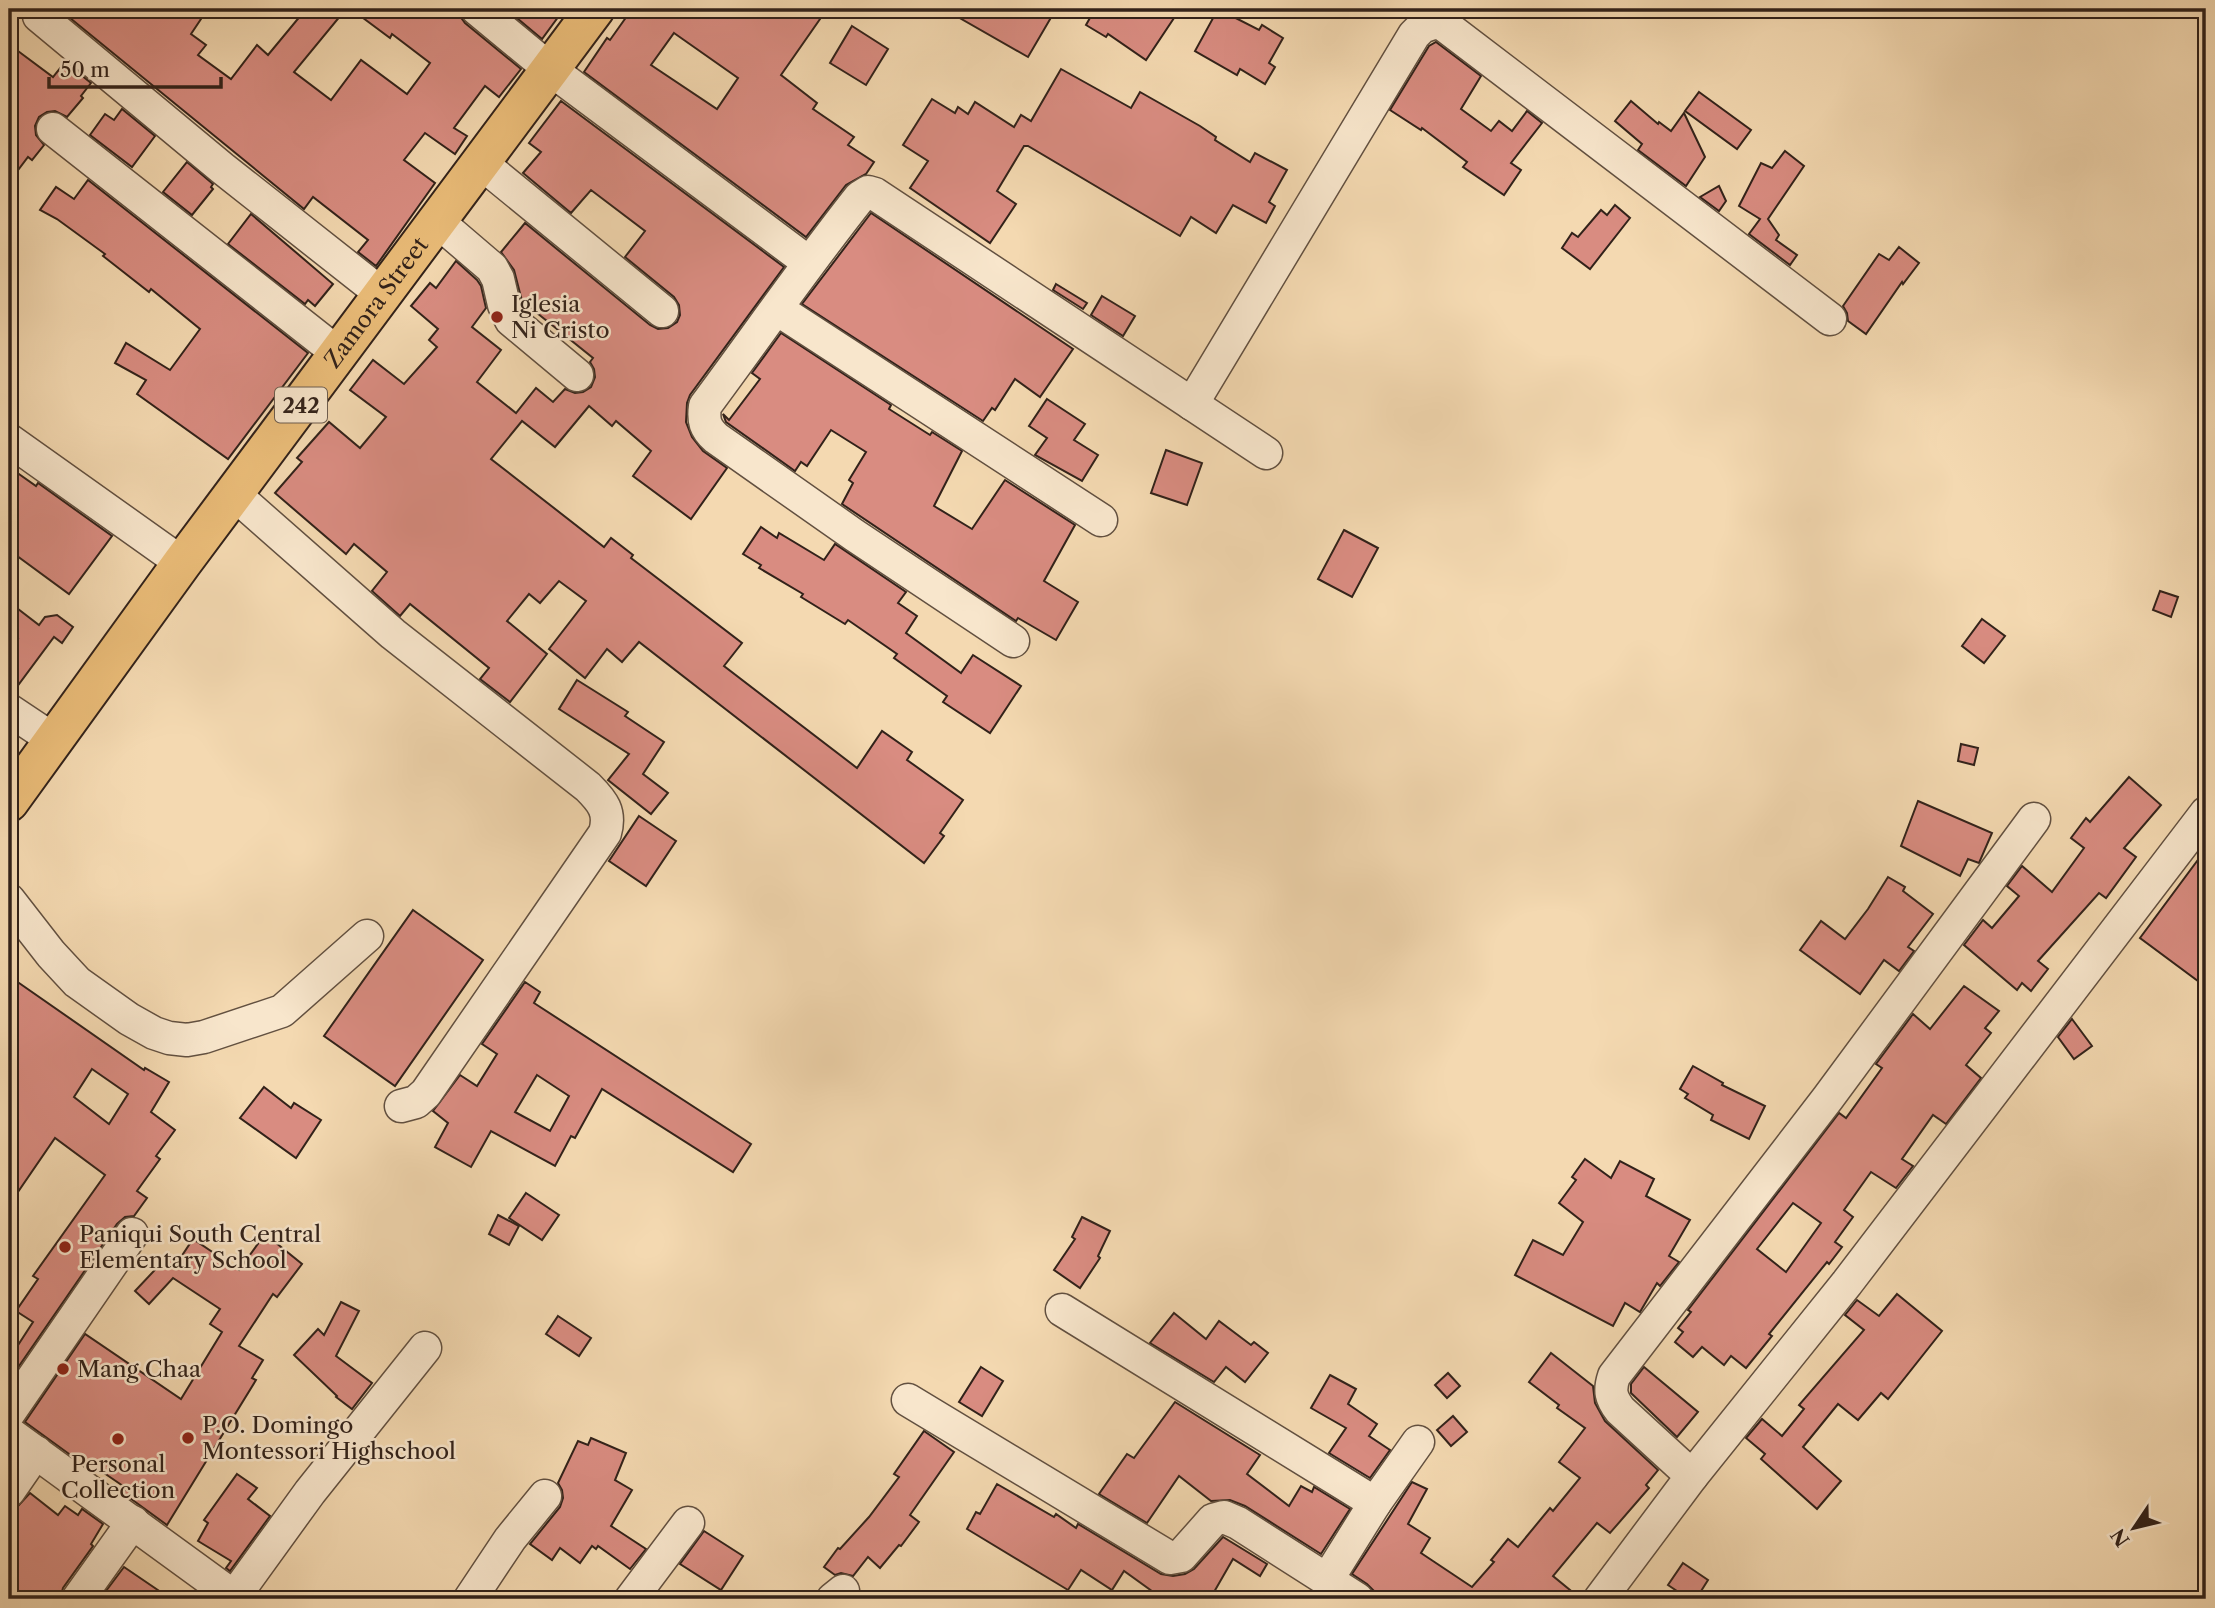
<svg xmlns="http://www.w3.org/2000/svg" width="2215" height="1608" viewBox="0 0 2215 1608" font-family="'Libre Caslon Text',serif">
	<rect width="100%" height="100%" fill="#f4d9b1"/>
	<filter id="stains"><feTurbulence type="fractalNoise" baseFrequency=".00286" numOctaves="4"/><feColorMatrix values="0 0 0 0 .2 0 0 0 0 .09 0 0 0 0 .02 0 0 0 .5 -.17"/></filter>
	<radialGradient id="worn" r=".72"><stop offset=".6" stop-color="#630" stop-opacity="0"/><stop offset="1" stop-color="#630" stop-opacity=".3"/></radialGradient>
	<g fill="#d98c81" stroke="#32221a" stroke-width="2" fill-rule="evenodd">
		<polygon points="59,9 188,9 201,19 191,34 206,45 198,55 231,79 257,45 268,55 306,9 346,9 294,72 331,100 361,60 407,94 430,63 392,34 390,38 351,9 459,9 460,16 465,23 521,69 499,97 485,86 454,128 467,136 455,154 425,133 404,160 435,183 376,266 358,252 368,240 313,197 304,209"/>
		<polygon points="506,9 564,9 542,39"/>
		<path d="M 632,9 L 705,9 L 715,16 L 720,9 L 827,9 L 781,75 L 817,103 L 813,109 L 854,137 L 848,145 L 874,162 L 866,174 L 846,185 L 806,237 L 584,72 L 607,38 L 610,40 ZM 674,33 L 738,78 L 717,109 L 651,65 Z"/>
		<polygon points="944,9 1056,9 1028,57"/>
		<polygon points="1095,9 1180,9 1146,60 1108,34 1106,37 1086,25"/>
		<polygon points="1218,9 1259,30 1262,25 1283,38 1269,63 1275,67 1265,84 1240,69 1237,75 1195,51"/>
		<polygon points="852,26 888,49 866,85 830,63"/>
		<polygon points="1436,42 1481,76 1461,109 1491,131 1499,121 1512,131 1527,111 1542,123 1511,163 1521,170 1504,195 1463,167 1467,162 1422,128 1421,130 1390,110 1429,46"/>
		<polygon points="18,51 53,77 65,62 91,83 81,96 83,98 67,117 55,111 47,112 39,117 35,126 36,135 44,145 32,160 28,157 9,182 9,64"/>
		<polygon points="1061,69 1131,108 1140,92 1200,126 1216,137 1215,140 1250,162 1255,153 1287,170 1269,202 1275,206 1266,223 1233,205 1216,233 1191,217 1180,236 1028,146 1024,146 997,191 1016,204 990,243 910,188 928,161 903,145 932,99 955,113 958,107 968,114 975,102 1014,127 1021,115 1031,121"/>
		<polygon points="1699,92 1751,130 1737,149 1685,111"/>
		<polygon points="561,101 784,267 690,395 687,403 686,422 692,437 703,451 727,468 691,519 633,476 651,451 616,421 612,426 589,406 555,447 522,421 491,459 604,547 611,538 633,555 631,558 742,643 724,666 857,768 882,731 912,752 907,760 963,800 940,833 944,836 924,863 639,642 622,662 607,649 585,678 549,649 586,601 559,581 540,603 529,594 507,621 547,654 510,702 480,679 489,668 410,604 400,616 372,591 387,572 354,544 346,554 275,493 302,462 297,458 329,422 360,448 386,417 350,390 373,360 404,384 437,347 429,340 438,329 411,306 430,283 436,288 456,261 477,280 481,286 486,308 472,327 501,350 477,382 516,413 536,388 553,402 565,389 575,393 583,392 591,387 595,377 594,369 590,362 593,358 522,301 514,270 501,252 525,223 650,325 658,329 668,328 677,322 680,315 679,305 674,297 625,257 645,231 591,190 571,213 523,173 541,152 529,143"/>
		<polygon points="1631,101 1658,124 1659,122 1671,131 1684,113 1705,157 1686,186 1638,150 1642,144 1615,121"/>
		<polygon points="122,109 155,136 132,167 90,135 105,114 114,120"/>
		<polygon points="1785,151 1804,166 1768,219 1779,235 1776,240 1797,255 1790,265 1749,234 1760,219 1739,206 1761,163 1772,168"/>
		<polygon points="187,162 213,184 211,187 213,189 192,215 163,192"/>
		<polygon points="88,180 308,353 228,459 137,394 146,380 115,363 126,343 170,370 200,329 151,289 149,292 103,256 105,254 57,219 40,210 56,187 74,199"/>
		<polygon points="1719,186 1726,201 1719,211 1700,197"/>
		<polygon points="1615,205 1630,218 1590,269 1562,248 1572,233 1578,237 1601,210 1607,215"/>
		<polygon points="871,213 1073,349 1040,397 1015,379 995,410 992,408 983,421 802,304"/>
		<polygon points="251,214 333,284 315,306 308,300 305,304 228,244"/>
		<polygon points="1899,247 1919,263 1903,284 1902,282 1866,334 1848,321 1847,313 1843,306 1879,254 1889,260"/>
		<polygon points="1056,284 1087,303 1083,309 1053,290"/>
		<polygon points="1102,296 1135,316 1123,336 1091,315"/>
		<polygon points="781,333 891,405 889,409 930,435 932,432 962,451 934,506 972,529 1005,480 1075,525 1044,581 1078,602 1056,640 1018,618 1016,621 842,504 853,483 849,480 866,452 831,430 807,466 801,462 795,471 726,422 723,414 729,420 760,379 752,373"/>
		<polygon points="1047,399 1085,424 1074,440 1098,455 1082,481 1035,455 1047,438 1029,426"/>
		<polygon points="1166,450 1202,463 1187,505 1151,493"/>
		<polygon points="9,467 36,486 38,483 112,536 69,594 9,550"/>
		<polygon points="761,527 777,538 779,533 824,560 835,544 906,592 898,603 917,616 906,633 961,673 973,655 1021,686 990,733 943,702 947,696 894,658 897,654 848,620 845,624 801,597 803,594 759,568 761,565 743,554"/>
		<polygon points="1344,530 1378,548 1352,597 1318,579"/>
		<polygon points="2160,591 2178,597 2171,617 2153,610"/>
		<polygon points="9,602 39,625 45,617 57,615 73,627 62,643 54,637 19,684 9,676 9,652 18,639 9,632"/>
		<polygon points="1982,619 2005,636 1984,663 1962,646"/>
		<polygon points="577,680 628,712 625,716 664,742 643,774 668,793 651,814 608,780 629,754 559,709"/>
		<polygon points="1961,744 1978,748 1974,765 1958,761"/>
		<polygon points="2129,777 2161,805 2124,848 2136,857 2106,898 2099,893 2038,961 2048,969 2031,991 2022,983 2017,990 1964,945 1983,920 1992,928 2019,896 2007,886 2022,866 2052,892 2084,848 2071,838 2086,818 2090,822"/>
		<polygon points="1918,801 1992,833 1979,863 1968,859 1960,876 1901,846"/>
		<polygon points="639,816 676,841 646,886 609,861"/>
		<polygon points="2206,849 2206,987 2140,938"/>
		<polygon points="1888,877 1905,887 1903,891 1933,914 1908,947 1914,951 1899,971 1884,960 1860,994 1800,950 1821,921 1845,939 1868,909"/>
		<polygon points="413,910 483,960 395,1086 324,1036"/>
		<path d="M 9,976 L 144,1070 L 145,1068 L 169,1082 L 151,1112 L 175,1130 L 156,1156 L 160,1159 L 137,1191 L 147,1198 L 134,1216 L 125,1217 L 117,1224 L 19,1366 L 9,1359 L 33,1322 L 16,1311 L 38,1279 L 33,1276 L 105,1175 L 55,1138 L 9,1205 ZM 92,1069 L 128,1094 L 109,1124 L 74,1097 Z"/>
		<path d="M 525,982 L 540,992 L 534,1003 L 751,1144 L 733,1172 L 602,1089 L 575,1138 L 571,1136 L 555,1166 L 491,1131 L 471,1167 L 435,1147 L 448,1123 L 433,1111 L 460,1075 L 477,1086 L 497,1054 L 482,1044 ZM 537,1075 L 569,1096 L 550,1131 L 515,1112 Z"/>
		<path d="M 1964,986 L 1999,1011 L 1985,1028 L 1991,1033 L 1966,1065 L 1981,1078 L 1946,1124 L 1933,1115 L 1902,1159 L 1913,1166 L 1896,1188 L 1871,1172 L 1844,1210 L 1853,1217 L 1835,1242 L 1842,1247 L 1829,1264 L 1827,1262 L 1769,1334 L 1772,1336 L 1746,1368 L 1731,1356 L 1724,1365 L 1702,1347 L 1693,1357 L 1675,1342 L 1683,1332 L 1678,1328 L 1691,1312 L 1688,1310 L 1839,1113 L 1846,1118 L 1882,1068 L 1876,1064 L 1913,1014 L 1930,1029 ZM 1793,1203 L 1821,1223 L 1786,1272 L 1757,1249 Z"/>
		<polygon points="2072,1019 2092,1046 2074,1059 2058,1037"/>
		<polygon points="1693,1066 1723,1083 1722,1085 1765,1106 1749,1139 1711,1120 1713,1115 1685,1098 1688,1094 1680,1089"/>
		<polygon points="264,1087 291,1108 294,1103 321,1120 296,1158 240,1118"/>
		<polygon points="1585,1159 1611,1178 1620,1161 1654,1179 1646,1196 1690,1220 1669,1256 1679,1262 1660,1286 1657,1283 1640,1312 1625,1303 1613,1326 1515,1275 1533,1240 1563,1255 1583,1222 1559,1203 1576,1180 1572,1177"/>
		<polygon points="526,1193 559,1215 542,1240 509,1218"/>
		<polygon points="498,1215 519,1226 509,1245 489,1234"/>
		<polygon points="1082,1217 1110,1231 1098,1256 1100,1258 1080,1288 1054,1270 1075,1239 1072,1237"/>
		<polygon points="265,1234 302,1264 277,1297 273,1294 239,1346 263,1360 252,1378 256,1380 167,1525 123,1493 126,1488 79,1456 76,1459 25,1422 85,1334 181,1399 222,1332 210,1324 220,1309 173,1278 149,1304 135,1291 168,1256 177,1263 193,1239 239,1270"/>
		<polygon points="1897,1294 1942,1331 1888,1399 1881,1393 1858,1420 1838,1404 1803,1447 1841,1481 1817,1509 1761,1459 1765,1454 1746,1438 1762,1419 1782,1436 1804,1409 1799,1405 1864,1330 1845,1315 1857,1300 1879,1316"/>
		<polygon points="341,1302 359,1311 336,1356 372,1383 352,1409 336,1397 337,1396 294,1355 318,1329 324,1335"/>
		<polygon points="1174,1313 1206,1339 1219,1321 1251,1345 1254,1342 1268,1353 1245,1382 1226,1367 1214,1382 1150,1343"/>
		<polygon points="558,1316 591,1338 579,1356 546,1334"/>
		<polygon points="1551,1353 1593,1386 1595,1403 1605,1421 1658,1470 1646,1485 1649,1488 1610,1533 1597,1523 1553,1576 1581,1599 1375,1599 1374,1591 1367,1584 1352,1574 1412,1482 1427,1489 1408,1524 1430,1538 1421,1553 1472,1587 1494,1562 1491,1560 1508,1539 1518,1547 1550,1508 1553,1511 1580,1478 1559,1462 1585,1428 1557,1408 1559,1405 1529,1382"/>
		<polygon points="981,1367 1003,1381 982,1416 959,1402"/>
		<polygon points="1644,1367 1698,1412 1677,1437 1631,1393 1631,1384"/>
		<polygon points="1448,1373 1460,1386 1447,1398 1435,1385"/>
		<polygon points="1330,1375 1356,1389 1348,1404 1377,1424 1369,1436 1390,1450 1370,1478 1329,1453 1346,1428 1311,1408"/>
		<polygon points="1175,1402 1260,1455 1247,1474 1289,1506 1301,1486 1312,1492 1314,1487 1350,1509 1321,1554 1245,1506 1230,1500 1211,1501 1179,1476 1147,1523 1099,1494 1127,1454 1134,1458"/>
		<polygon points="1453,1416 1467,1432 1451,1446 1437,1430"/>
		<polygon points="924,1431 954,1452 910,1515 919,1522 901,1546 899,1545 880,1568 868,1557 853,1576 841,1573 835,1575 824,1567 838,1548 840,1549 869,1517 899,1477 894,1474"/>
		<polygon points="591,1438 626,1453 615,1480 632,1490 611,1526 646,1549 630,1569 598,1546 596,1549 592,1546 580,1563 560,1548 552,1560 530,1544 560,1507 563,1498 562,1490 558,1483 578,1441 588,1445"/>
		<polygon points="237,1474 257,1488 248,1499 270,1516 230,1571 226,1568 231,1561 198,1541 208,1523 204,1520"/>
		<polygon points="997,1484 1054,1517 1056,1514 1076,1528 1078,1524 1161,1574 1173,1576 1185,1574 1194,1569 1223,1537 1267,1564 1260,1576 1233,1559 1210,1599 1163,1599 1124,1571 1112,1590 1081,1570 1068,1590 967,1529 976,1512 980,1514"/>
		<polygon points="30,1493 58,1515 65,1506 78,1515 82,1509 103,1524 91,1544 93,1546 63,1588 60,1599 9,1599 9,1509 17,1507"/>
		<polygon points="704,1531 743,1556 721,1590 680,1564"/>
		<polygon points="1683,1563 1708,1580 1696,1599 1689,1599 1668,1585"/>
		<polygon points="124,1567 171,1599 100,1599"/>
	</g>
	<g fill="none" stroke-linecap="round" stroke-linejoin="round">
		<defs>
			<g id="minor">
				<polyline points="477,9 551,70 808,262"/>
				<polyline points="39,16 222,168 383,295"/>
				<polyline points="53,129 339,354"/>
				<polyline points="481,163 662,311"/>
				<polyline points="437,221 492,268 498,279 504,305 511,320 577,375"/>
				<polyline points="777,309 1101,520"/>
				<polyline points="1192,404 1414,35 1422,27 1436,22 1444,25 1830,319"/>
				<polyline points="9,440 182,563"/>
				<path d="M 234,494 L 393,634 L 588,787 C 603,802 611,812 605,833 L 426,1093 L 416,1102 L 401,1106"/>
				<path d="M 1013,641 L 854,535 L 716,438 C 705,428 703,421 705,406 C 757,336 806,265 860,197 L 868,192 L 875,194 L 1266,453"/>
				<polyline points="9,710 54,740"/>
				<polyline points="9,900 51,954 77,982 129,1019 154,1033 169,1038 187,1040 204,1037 282,1011 367,936"/>
				<polyline points="1062,1310 1375,1503"/>
				<polyline points="908,1400 1170,1558 1181,1556 1213,1520 1224,1517 1238,1523 1357,1599"/>
				<polyline points="9,1413 132,1234"/>
				<polyline points="9,1433 237,1599"/>
				<polyline points="1692,1476 1847,1283 2206,813"/>
				<polyline points="9,1491 36,1452"/>
				<polyline points="1327,1580 1375,1503 1418,1442"/>
				<polyline points="234,1597 310,1492 425,1348"/>
				<polyline points="78,1599 133,1522"/>
				<polyline points="470,1599 510,1539 545,1496"/>
				<polyline points="631,1599 688,1523"/>
				<polyline points="833,1599 843,1591"/>
				<path d="M 1600,1599 L 1692,1476 L 1620,1410 C 1611,1398 1609,1391 1614,1376 L 1828,1098 L 2034,819"/>
			</g>
			<g id="major">
				<path id="s1" d="M 9,802 L 182,563 L 595,9"/>
			</g>
		</defs>
		<use href="#minor" stroke="#625040" stroke-width="35"/>
		<use href="#major" stroke="#32221a" stroke-width="42"/>
		<use href="#minor" stroke="#f8e6cc" stroke-width="32"/>
		<use href="#major" stroke="#eabc78" stroke-width="38"/>
	</g>
	<g fill="#8f2418" stroke="#f8e6cc" stroke-width="2.5">
		<circle cx="497" cy="317" r="7"/>
		<circle cx="65" cy="1247" r="7"/>
		<circle cx="63" cy="1369" r="7"/>
		<circle cx="188" cy="1438" r="7"/>
		<circle cx="118" cy="1439" r="7"/>
	</g>
	<g text-anchor="middle" dominant-baseline="central" stroke-width="5" stroke-linejoin="round" paint-order="stroke">
		<rect fill="#f8e6cc" stroke="#6d5d4f" stroke-width="2" x="275" y="387.5" width="52" height="35" rx="5"/>
		<g font-size="21" font-weight="bold" fill="#32221a">
			<text x="301" y="405">242</text>
		</g>
		<g font-size="23" fill="#32221a" stroke="#f8e6cc">
			<text stroke="none"><textPath href="#s1" startOffset="620">Zamora Street</textPath></text>
		</g>
		<g font-size="23" fill="#32221a" stroke="#f8e6cc" text-anchor="start">
			<text x="511" y="304">Iglesia<tspan x="511" dy="26">Ni Cristo</tspan></text>
			<text x="79" y="1234">Paniqui South Central<tspan x="79" dy="26">Elementary School</tspan></text>
			<text x="77" y="1369">Mang Chaa</text>
			<text x="202" y="1425">P.O. Domingo<tspan x="202" dy="26">Montessori Highschool</tspan></text>
			<text x="118" y="1464" text-anchor="middle">Personal<tspan x="118" dy="26">Collection</tspan></text>
		</g>
	</g>
	<rect width="2215" height="1608" fill="none" stroke="#f4d9b1" stroke-width="35"/>
	<rect x="10" y="10" width="2194" height="1587" fill="none" stroke="#32221a" stroke-width="3.5"/>
	<rect x="18" y="18" width="2180" height="1573" fill="none" stroke="#32221a" stroke-width="2"/>
	<g transform="translate(2134 1528) rotate(235)" stroke="#f8e6cc" stroke-width="5" paint-order="stroke">
	<path d="M0-5L12 26L0 18L-12 26Z" fill="#32221a"/>
	<text y="-10" font-size="19" font-weight="bold" text-anchor="middle" fill="#32221a">N</text>
	</g>
	<path d="M49 77v10h172v-10" fill="none" stroke="#32221a" stroke-width="3.5"/>
	<text x="60" y="77" font-size="21" fill="#32221a" stroke="#f8e6cc" stroke-width="5" paint-order="stroke">50 m</text>
	<rect width="100%" height="100%" filter="url(#stains)"/>
	<rect width="100%" height="100%" fill="url(#worn)"/>
</svg>
